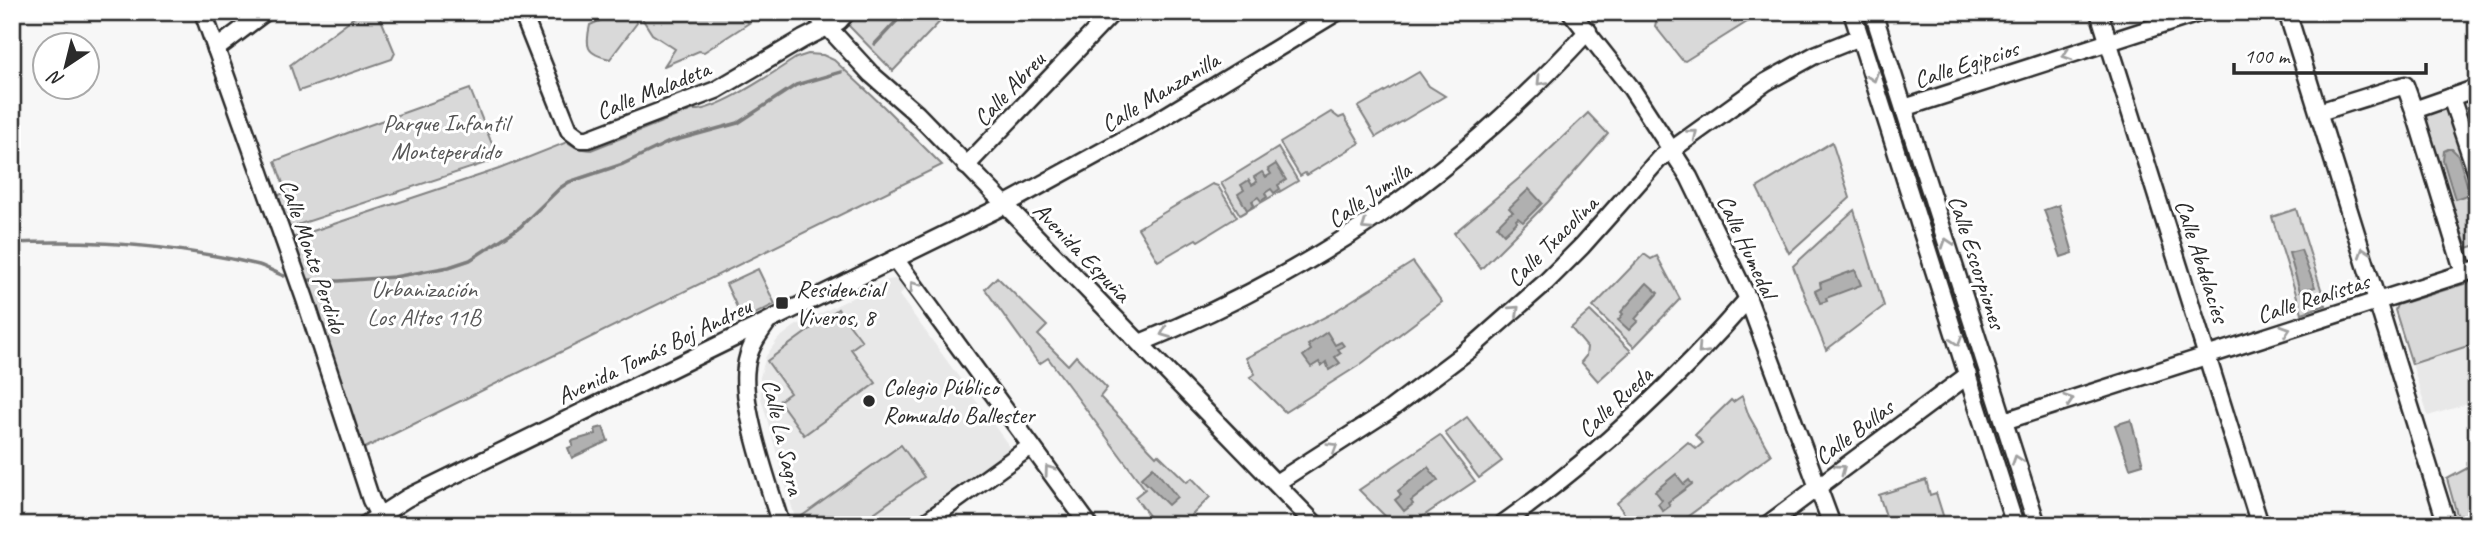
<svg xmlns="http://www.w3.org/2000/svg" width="2489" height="537" viewBox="0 0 2489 537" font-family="Caveat,sans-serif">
	<rect width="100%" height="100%" fill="#f7f7f7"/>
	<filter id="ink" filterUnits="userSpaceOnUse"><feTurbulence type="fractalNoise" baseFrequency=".0143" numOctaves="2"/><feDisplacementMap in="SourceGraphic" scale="14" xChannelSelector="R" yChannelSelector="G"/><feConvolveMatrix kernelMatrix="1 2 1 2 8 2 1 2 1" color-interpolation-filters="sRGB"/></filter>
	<g filter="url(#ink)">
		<g fill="#e8e8e8">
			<polygon points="895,279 902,282 906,288 899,295 1012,450 909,525 797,525 761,398 760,377 766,356 778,339 795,326 888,280"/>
			<polygon points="2477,343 2477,401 2428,416 2412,364"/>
		</g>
		<g fill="#d9d9d9" stroke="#828282" stroke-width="2">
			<polygon points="361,12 378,12 395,53 392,59 299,91 290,65"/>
			<path d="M 619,12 L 631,12 L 637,23 L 610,59 C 586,54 585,47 590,25 Z"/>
			<polygon points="638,12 735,12 749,23 704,52 699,51 664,66 675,49 652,34"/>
			<polygon points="854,12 949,12 893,71 849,26"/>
			<polygon points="1676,12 1763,12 1685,61 1682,60 1655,26 1656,22"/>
			<path d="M 808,54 L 823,55 L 834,60 L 883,106 L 942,165 L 363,449 L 292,238 L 499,169 L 567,142 L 577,148 L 591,150 L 692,110 C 717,112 774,72 796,58 Z"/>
			<polygon points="1419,72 1429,86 1445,96 1376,137 1358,107"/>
			<polygon points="470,89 498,159 288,228 277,196 286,192 275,161 350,132"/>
			<polygon points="2447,108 2477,195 2477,245 2467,248 2422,116"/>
			<polygon points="1331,112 1339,118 1344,116 1360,143 1307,175 1305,173 1300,176 1280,143"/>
			<polygon points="1588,113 1608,134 1548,202 1481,269 1454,233 1523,175"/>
			<polygon points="1832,142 1850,198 1789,253 1757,188"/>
			<polygon points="1278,148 1298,181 1240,215 1221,183"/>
			<polygon points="1212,184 1218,186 1237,217 1198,241 1196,239 1158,261 1138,228"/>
			<polygon points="2296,209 2326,305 2302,313 2272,217"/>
			<polygon points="1854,210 1884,306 1826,350 1793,266"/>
			<polygon points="1644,254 1651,259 1657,256 1680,299 1634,347 1593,307"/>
			<polygon points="1413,262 1442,302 1361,364 1285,412 1250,377 1255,374 1246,358 1329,315"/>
			<polygon points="758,269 775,304 743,320 726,284"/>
			<polygon points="997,277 1047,326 1038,335 1068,365 1076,356 1107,388 1100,397 1156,456 1158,454 1187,482 1192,478 1210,497 1182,525 1156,525 1135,497 1145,489 1048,358 1039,364 985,289"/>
			<polygon points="2477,280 2477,343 2412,364 2395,310 2397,305"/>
			<polygon points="838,309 862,341 851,349 876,383 804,435 779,401 790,393 767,361"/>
			<polygon points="1590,311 1631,351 1598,381 1581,362 1586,356 1587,347 1571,328"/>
			<polygon points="1742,396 1749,416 1771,455 1676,525 1632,525 1617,503 1688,442 1696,449 1703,443 1695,435 1731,400 1733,402"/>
			<polygon points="1467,417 1502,461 1479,478 1445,433"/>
			<polygon points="1440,435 1475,481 1410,525 1394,525 1359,490"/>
			<polygon points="901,445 924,477 857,525 808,525 802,516"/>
			<polygon points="2477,463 2477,520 2460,525 2447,479"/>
			<polygon points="1926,480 1930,495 1936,493 1946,525 1889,525 1879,495"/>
		</g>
		<g fill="#b0b0b0" stroke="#7b7b7b" stroke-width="2">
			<polygon points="2448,149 2452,149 2458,155 2470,194 2455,199 2443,160 2444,151"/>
			<polygon points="1276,164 1286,180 1278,185 1280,189 1274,193 1271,189 1265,193 1267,197 1261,201 1258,197 1252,201 1254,205 1247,210 1238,194 1244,190 1241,185 1249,180 1252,185 1257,182 1254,177 1262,172 1266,177 1271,174 1268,169"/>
			<polygon points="1529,189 1542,203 1523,222 1518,218 1516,220 1517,222 1504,234 1497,226 1509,214 1513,212 1509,208"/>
			<polygon points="2059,205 2073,253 2061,257 2044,210"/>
			<polygon points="2301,250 2315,287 2300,291 2289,253"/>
			<polygon points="1855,270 1861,285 1826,298 1827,301 1820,303 1815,291 1821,288 1820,283"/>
			<polygon points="1647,283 1658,293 1635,319 1638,321 1629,330 1618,320 1623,314 1621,312"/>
			<polygon points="1327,332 1335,345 1341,342 1344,346 1338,349 1341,353 1335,357 1340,363 1329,370 1326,362 1321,366 1319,362 1311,367 1303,356 1311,350 1308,345"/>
			<polygon points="2131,420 2143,464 2130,468 2115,425"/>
			<polygon points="603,427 608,441 572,458 568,448 573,446 572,441 596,434 595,429"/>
			<polygon points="1153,467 1177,497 1168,505 1141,478"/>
			<polygon points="1428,467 1438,480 1411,501 1413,504 1404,511 1395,500 1401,495 1398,491"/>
			<polygon points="1676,474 1684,484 1689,480 1692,484 1668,502 1670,506 1663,511 1658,504 1662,500 1655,491"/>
		</g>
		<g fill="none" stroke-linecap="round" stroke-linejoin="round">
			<g stroke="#7b7b7b" stroke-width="3.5">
				<polyline points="875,44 905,12"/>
				<path d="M 12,243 C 95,239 179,246 259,265 C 268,268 276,273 284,276"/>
				<polyline points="310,280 339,281 394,277 449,267 470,260 520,227 560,188 569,182 623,164 669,142 738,123 796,85 841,72"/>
			</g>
			<defs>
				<g id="minor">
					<polyline points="203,12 305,299 371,500 384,525"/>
					<polyline points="522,12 569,130 581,139 588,139 716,90 803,39 839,21 847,12"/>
					<polyline points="814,12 871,74 917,114 1316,525"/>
					<polyline points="1571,12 1631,88 1689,177 1748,299 1832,525"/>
					<polyline points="1852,12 2015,525"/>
					<polyline points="1873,12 2037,525"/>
					<polyline points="2099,12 2260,525"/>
					<polyline points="2287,12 2447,525"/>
					<polyline points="216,49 265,12"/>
					<polyline points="2451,97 2477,174"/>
					<polyline points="1904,108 2202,12"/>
					<polyline points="2319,112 2405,85 2414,110"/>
					<polyline points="966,166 1113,12"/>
					<polyline points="895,259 1089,525"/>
					<polyline points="2464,273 2414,110 2477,88"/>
					<path d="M 766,324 C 756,338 748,350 746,367 C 740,405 769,486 781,525"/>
					<path d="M 1140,343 C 1318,271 1458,173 1588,31"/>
					<polyline points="2004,421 2477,269"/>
					<polyline points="1276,483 1388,411 1470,349 1546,282 1582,246 1659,159 1766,82 1815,55 1860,37"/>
					<polyline points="365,525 407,498 997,209 1154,123 1337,12"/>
					<polyline points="922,525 1031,446"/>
					<path d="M 1501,525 C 1593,460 1674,384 1748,299"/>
					<polyline points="1767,525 1968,375"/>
				</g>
			</defs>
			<use href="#minor" stroke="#2b2b2b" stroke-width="21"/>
			<use href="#minor" stroke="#fff" stroke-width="16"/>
		</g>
		<defs><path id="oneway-chevron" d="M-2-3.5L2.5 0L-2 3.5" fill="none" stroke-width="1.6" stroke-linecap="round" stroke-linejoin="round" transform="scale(1.75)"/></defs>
		<g stroke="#a0a0a0">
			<use href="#oneway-chevron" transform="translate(2067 55) rotate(162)"/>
			<use href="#oneway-chevron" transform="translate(1873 77) rotate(72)"/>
			<use href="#oneway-chevron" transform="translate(1541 81) rotate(134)"/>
			<use href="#oneway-chevron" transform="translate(1693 134) rotate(-39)"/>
			<use href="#oneway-chevron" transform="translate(1366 226) rotate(146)"/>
			<use href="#oneway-chevron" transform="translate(1947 243) rotate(-108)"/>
			<use href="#oneway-chevron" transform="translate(2364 252) rotate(-108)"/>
			<use href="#oneway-chevron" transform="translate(914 286) rotate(-126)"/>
			<use href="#oneway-chevron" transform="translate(1515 310) rotate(-42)"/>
			<use href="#oneway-chevron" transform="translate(2286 330) rotate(-18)"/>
			<use href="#oneway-chevron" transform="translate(1165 333) rotate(158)"/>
			<use href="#oneway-chevron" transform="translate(1957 341) rotate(72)"/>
			<use href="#oneway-chevron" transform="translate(1702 350) rotate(133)"/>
			<use href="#oneway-chevron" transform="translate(2069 400) rotate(-18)"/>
			<use href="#oneway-chevron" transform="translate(1333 447) rotate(-32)"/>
			<use href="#oneway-chevron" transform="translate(2017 460) rotate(-108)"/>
			<use href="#oneway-chevron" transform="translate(1841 469) rotate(-37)"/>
			<use href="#oneway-chevron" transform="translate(1049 470) rotate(-126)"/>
		</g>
	</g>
	<g fill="#2b2b2b" stroke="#fff" stroke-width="2.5">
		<rect x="775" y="296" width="14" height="14" rx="3.5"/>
		<circle cx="869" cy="401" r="7"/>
	</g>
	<g text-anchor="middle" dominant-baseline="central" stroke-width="6" stroke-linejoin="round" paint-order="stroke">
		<g font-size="24" fill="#2b2b2b" stroke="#fff">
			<text transform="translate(1966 64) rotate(-18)">Calle Egipcios</text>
			<text transform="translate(1009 89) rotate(-47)">Calle Abreu</text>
			<text transform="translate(653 90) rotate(-22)">Calle Maladeta</text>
			<text transform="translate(1160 92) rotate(-31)">Calle Manzanilla</text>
			<text transform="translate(1369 195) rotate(-35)">Calle Jumilla</text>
			<text transform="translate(1552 241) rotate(-45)">Calle Txacolina</text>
			<text transform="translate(1747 246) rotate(65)">Calle Humedal</text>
			<text transform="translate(1082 252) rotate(46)">Avenida Espuña</text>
			<text transform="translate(313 256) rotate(71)">Calle Monte Perdido</text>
			<text transform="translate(2202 261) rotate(72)">Calle Abdelacíes</text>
			<text transform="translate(1977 262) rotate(72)">Calle Escorpiones</text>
			<text transform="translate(2313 298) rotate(-18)">Calle Realistas</text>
			<text transform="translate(654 351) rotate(-26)">Avenida Tomás Boj Andreu</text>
			<text transform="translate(1615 402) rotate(-43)">Calle Rueda</text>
			<text transform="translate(1854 432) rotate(-37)">Calle Bullas</text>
			<text transform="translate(783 437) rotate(77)">Calle La Sagra</text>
		</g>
		<g font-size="24" fill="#565656" stroke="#fff">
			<text x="446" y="123">Parque Infantil<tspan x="446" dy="28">Monteperdido</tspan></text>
			<text x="424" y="289">Urbanización<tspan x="424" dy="28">Los Altos 11B</tspan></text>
		</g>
		<g font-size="24" fill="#2b2b2b" stroke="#fff" text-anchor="start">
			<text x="796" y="289">Residencial<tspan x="796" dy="28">Viveros, 8</tspan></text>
			<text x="883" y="387">Colegio Público<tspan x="883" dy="28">Romualdo Ballester</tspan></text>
		</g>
	</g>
	<rect width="2489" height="537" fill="none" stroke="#fff" stroke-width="42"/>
	<rect x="21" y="21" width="2447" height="495" fill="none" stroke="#2b2b2b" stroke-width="2.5" filter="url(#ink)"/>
	<g transform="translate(66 66) rotate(215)"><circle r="33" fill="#ffffff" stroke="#aaaaaa" stroke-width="2"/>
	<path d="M0-5L12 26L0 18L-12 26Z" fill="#2b2b2b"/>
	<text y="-10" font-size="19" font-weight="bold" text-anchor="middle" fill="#2b2b2b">N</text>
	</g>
	<path d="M2234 63v10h192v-10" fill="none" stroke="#2b2b2b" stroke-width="3.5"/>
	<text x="2244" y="63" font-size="21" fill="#2b2b2b" stroke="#ffffff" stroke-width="5" paint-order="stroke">100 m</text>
</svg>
